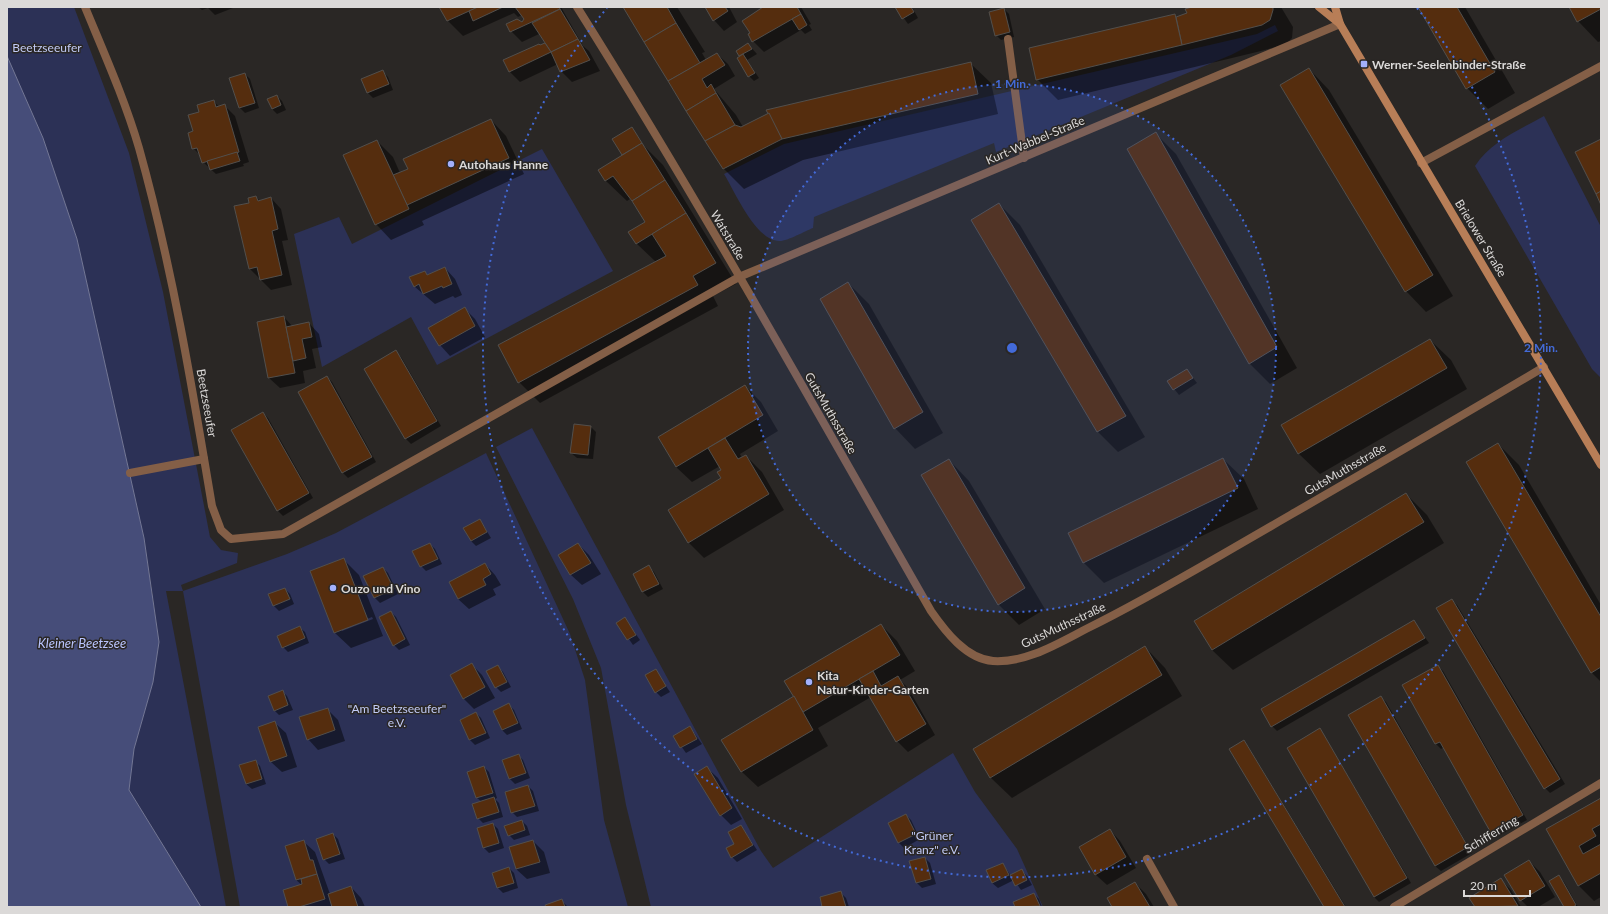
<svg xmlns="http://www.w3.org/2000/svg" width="1608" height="914" viewBox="0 0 1608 914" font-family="Lato,sans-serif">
	<rect width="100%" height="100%" fill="#2a2725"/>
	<g fill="#2c3156">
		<polygon points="7,7 74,7 129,153 163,292 210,537 221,550 238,553 237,563 181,585 183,591 287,554 336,533 486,453 570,634 585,680 604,820 628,907 240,907 183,591 166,591 226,907 201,907 129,790 134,749 153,682 159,642 152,591 144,538 77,239 43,138 7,56"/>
		<path d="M 1275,25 L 1278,31 L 1231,55 L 996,152 L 994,143 L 814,217 L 813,228 C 805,231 786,242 779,241 C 756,241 735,192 724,174 L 784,144 L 1257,34 Z"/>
		<path d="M 1544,116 L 1601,227 L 1601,378 L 1592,369 L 1475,166 C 1491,141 1519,130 1544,116 Z"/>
		<polygon points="542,149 613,271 437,365 411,317 322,367 294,234 339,217 352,244"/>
		<polygon points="532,428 761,851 773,868 953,753 975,792 1017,849 1043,907 651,907 626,805 601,668 573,599 496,447"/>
	</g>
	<polygon fill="#464d79" stroke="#737796" points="7,56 43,138 77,239 144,538 159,642 153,682 134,749 129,790 201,907 7,907"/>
	<g fill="#0007" fill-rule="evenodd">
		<polygon points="198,7 233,7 233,8 215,15 208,8 202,10"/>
		<polygon points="443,7 561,7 583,46 589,51 600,71 572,82 561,71 558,64 520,82 510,72 541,46 546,44 539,34 522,42 511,31 522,24 525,19 522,15 518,17 514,13 463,36 447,20"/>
		<polygon points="624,7 677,7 705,52 702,53 706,60 717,54 728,64 735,76 714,89 736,115 743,127 970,63 991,83 998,114 803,160 744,189 723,168"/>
		<polygon points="706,7 729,7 737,22 724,31 714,20"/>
		<polygon points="765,7 801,7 811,24 809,25 812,30 805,34 801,30 764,52 753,41 751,34"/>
		<polygon points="896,7 912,7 918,18 908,24"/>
		<polygon points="1196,7 1281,7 1293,27 1292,38 1286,44 1261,51 1058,100 1037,79 1175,15 1177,17 1188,14"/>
		<polygon points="1420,7 1465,7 1515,93 1488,109 1467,88"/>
		<polygon points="1570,7 1601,7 1601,41 1598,42 1578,21"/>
		<polygon points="1004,9 1009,14 1014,37 1001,40 996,35"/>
		<polygon points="748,44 757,54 747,60 759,78 754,81 749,76 737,51"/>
		<polygon points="1309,69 1329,90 1453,296 1426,312 1406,291"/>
		<polygon points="383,72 388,77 393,90 373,98 368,93 363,80"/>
		<polygon points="245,74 250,79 259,108 245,113 240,108 230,79"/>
		<polygon points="277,96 282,101 286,110 277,114 272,109"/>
		<polygon points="214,101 219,107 224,105 235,116 249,162 243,164 244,166 216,174 203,162 201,156 193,148 194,132 200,113"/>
		<polygon points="491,120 506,136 524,174 422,221 424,225 391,240 376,224 377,141 393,157 400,173"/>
		<polygon points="632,128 642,142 639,139 638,140 663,165 736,284 713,296 718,306 540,403 519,382 656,262 637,244 630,232 646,222 630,199 627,201 606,181 600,171 624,156 613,139"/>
		<polygon points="1156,134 1176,154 1297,368 1270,384 1249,363"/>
		<polygon points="256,197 260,201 271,198 281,209 288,240 282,241 292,285 271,290 249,268"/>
		<polygon points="999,204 1020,225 1145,437 1118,452 1098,432 972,220"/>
		<polygon points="445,268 455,279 462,295 455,298 453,296 435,304 415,287 424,272 428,275"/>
		<polygon points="848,283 869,304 943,433 915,449 895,428"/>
		<polygon points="464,308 475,319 485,337 450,356 440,345"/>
		<polygon points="284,317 293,327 309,323 319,334 322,347 312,349 316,368 303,371 305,383 280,388 269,378"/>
		<polygon points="1430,340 1451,360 1467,389 1320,474 1299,454 1283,425"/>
		<polygon points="395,352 401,357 441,426 411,444 406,439 366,369"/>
		<polygon points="1187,370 1197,383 1179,395 1168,381"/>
		<polygon points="327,377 332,382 376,462 348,478 343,473 299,392"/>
		<polygon points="745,386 761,402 778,431 740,454 742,458 746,456 762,472 784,510 704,558 688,542 722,479 723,470 720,466 692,482 676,467"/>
		<polygon points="263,413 268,418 313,498 283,516 278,511 232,431"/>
		<polygon points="591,427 596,432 593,459 577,458 571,453"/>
		<polygon points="1498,444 1519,465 1601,605 1601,682 1592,673 1468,463"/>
		<polygon points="1223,459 1244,479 1258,509 1104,583 1084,563"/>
		<polygon points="949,460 969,481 1045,609 1019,625 998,604"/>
		<polygon points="1406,494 1427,515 1444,543 1233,670 1212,650 1195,622"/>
		<polygon points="480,520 491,538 476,546 471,541"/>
		<polygon points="430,544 435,549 442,564 426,571 421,566"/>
		<polygon points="578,544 589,555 601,574 582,585 571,575 559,556"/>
		<path d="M 344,560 L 359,575 L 383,636 L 351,648 L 335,633 ZM 372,617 L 373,619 L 342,631 L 342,629 Z"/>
		<polygon points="485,564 495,575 501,585 493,589 496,595 469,609 458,599"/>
		<polygon points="649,567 654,572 663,589 648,597 643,592 634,575"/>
		<polygon points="383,568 388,573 398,594 380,603 375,598 365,576"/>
		<polygon points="285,589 290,594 294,604 279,611 274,606 269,595"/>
		<polygon points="1452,600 1457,605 1565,784 1550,793 1545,788 1437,609"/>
		<polygon points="391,612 396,617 410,645 399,650 394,645"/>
		<polygon points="625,619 640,640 633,645 618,623"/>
		<polygon points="1414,622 1429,643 1277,731 1272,726"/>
		<polygon points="881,625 897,641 915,671 900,680 908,688 935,735 908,752 897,741 871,697 818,728 828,746 758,787 742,772 723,741 795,697"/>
		<polygon points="299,627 305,632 309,643 288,652 283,647"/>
		<polygon points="1145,647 1165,668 1182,696 1012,798 991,778 974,750"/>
		<polygon points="471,664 482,675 495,698 474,709 464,699 451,675"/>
		<polygon points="1438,666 1443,671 1527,820 1497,837 1492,832 1444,747 1441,749 1436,744 1403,685"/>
		<polygon points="498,667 503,672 511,687 501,692 496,687"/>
		<polygon points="656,671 670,692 661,697 656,692"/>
		<polygon points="282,691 287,696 293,710 279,715 274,710"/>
		<polygon points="1380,697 1386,702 1472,853 1441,871 1435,866 1349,715"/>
		<polygon points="509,705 514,710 522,729 507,735 502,730 494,711"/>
		<polygon points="327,709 338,720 345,741 318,750 308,739"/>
		<polygon points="476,713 481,718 490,738 475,745 470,740 461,720"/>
		<polygon points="275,723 286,733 297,767 282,772 271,762 259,728"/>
		<polygon points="690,727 702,744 686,753 674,736"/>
		<polygon points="1319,730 1324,735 1411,883 1379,902 1374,897"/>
		<polygon points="1243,741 1248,746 1346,907 1325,907"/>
		<polygon points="518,755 523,760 530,778 515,784 510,779 504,761"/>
		<polygon points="255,761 260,766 266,784 252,789 246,784"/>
		<polygon points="484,767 489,772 497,798 495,799 499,803 503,817 483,823 478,818 482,802 477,798 468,772"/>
		<polygon points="707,768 718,778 742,819 731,825 721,815"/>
		<polygon points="528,786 533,791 539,811 517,817 512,812"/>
		<polygon points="1601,799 1601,897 1594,901 1578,885 1547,829"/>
		<polygon points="906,815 911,820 920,839 904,848 899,843 889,824"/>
		<polygon points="522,821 527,826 530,835 514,840 509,835"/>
		<polygon points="493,824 498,829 504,848 489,853 484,848 478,829"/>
		<polygon points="741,826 757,850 737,862 732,857"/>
		<polygon points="1110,830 1120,841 1136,868 1107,885 1096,875 1080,848"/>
		<polygon points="333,834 338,839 345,859 329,864 324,859"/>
		<polygon points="533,841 544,852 550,873 527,879 516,869"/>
		<polygon points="304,842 315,852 330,894 351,887 361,898 365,907 289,907 302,885 296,880"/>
		<polygon points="925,858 930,863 936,884 922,888 917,883 911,862"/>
		<polygon points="1529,861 1540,872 1555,897 1538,907 1528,907 1521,900 1506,875"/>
		<polygon points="1003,864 1011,876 1022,871 1027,876 1032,885 1021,890 1014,880 998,888 992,883 987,871"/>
		<polygon points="509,868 514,873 518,888 503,893 498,888 493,873"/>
		<polygon points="1559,877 1564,882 1578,907 1565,907"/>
		<polygon points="1501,880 1511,890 1521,907 1476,907 1470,898"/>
		<polygon points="1135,883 1146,894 1154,907 1114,907"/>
		<polygon points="841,893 846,898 849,907 823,907"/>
		<polygon points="1034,894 1039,899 1042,907 1016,907 1014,902"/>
		<polygon points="562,901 568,907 547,907"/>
	</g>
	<g fill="#552d0e" stroke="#524f4c">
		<polygon points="439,7 478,7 447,21"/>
		<polygon points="478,7 503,7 473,21 469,11"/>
		<polygon points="515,7 559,7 560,9 510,32 506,24 517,19 522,22 524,19"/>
		<polygon points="623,7 667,7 676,23 644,42"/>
		<polygon points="705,7 725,7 728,11 713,21"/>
		<polygon points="763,7 797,7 801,14 752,42 748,34 750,33 742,21"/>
		<polygon points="895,7 911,7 914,12 902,19"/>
		<polygon points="1192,7 1273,7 1273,10 1270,20 1262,25 1182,45 1176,17 1187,13 1185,9"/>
		<polygon points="1418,7 1457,7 1495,72 1466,89"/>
		<polygon points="1569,7 1601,7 1601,9 1577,22"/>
		<polygon points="1004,8 1010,32 995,36 989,12"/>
		<polygon points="560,9 578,39 551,52 532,23"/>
		<polygon points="801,14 807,25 799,30 792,19"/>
		<polygon points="1175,14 1182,45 1036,80 1029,48"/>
		<polygon points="676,23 700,63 668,81 644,42"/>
		<polygon points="578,39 590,60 560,72 551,52"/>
		<polygon points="545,43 551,52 509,72 503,60 539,44 540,45"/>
		<polygon points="748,43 752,49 739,56 736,51"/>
		<polygon points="717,53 725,65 702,79 707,88 711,84 716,93 686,111 668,81"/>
		<polygon points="743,54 755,73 748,77 737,58"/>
		<polygon points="971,62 978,94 782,139 766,110"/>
		<polygon points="1309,68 1433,275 1405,292 1280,85"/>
		<polygon points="383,70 389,84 367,93 361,79"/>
		<polygon points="245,73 255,103 239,108 229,78"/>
		<polygon points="716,93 735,125 705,141 686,111"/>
		<polygon points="277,95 281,105 272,109 267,99"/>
		<polygon points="214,100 216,107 225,104 239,152 202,163 197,148 192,149 188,133 193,131 188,115 199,112 197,105"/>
		<polygon points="769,113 782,139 723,169 705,141 735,125 741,127"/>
		<polygon points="491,119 509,158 407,205 393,175 408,169 403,159"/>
		<polygon points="632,127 642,143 622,155 612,139"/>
		<polygon points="1156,132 1277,347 1249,364 1127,149"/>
		<polygon points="1601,139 1601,191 1596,194 1575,152"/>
		<polygon points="377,140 409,209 375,225 343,155"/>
		<polygon points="642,143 665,180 632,201 613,176 605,181 598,170"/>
		<polygon points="237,152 240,161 210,170 207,161"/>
		<polygon points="665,180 686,213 636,244 628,232 645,222 632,201"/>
		<polygon points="1601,191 1601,205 1596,194"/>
		<polygon points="256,196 258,201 271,197 278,229 272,231 282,275 260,280 257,267 249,269 234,206 249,203 248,198"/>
		<polygon points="999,203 1126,416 1097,432 971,220"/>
		<polygon points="686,213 716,263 693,276 698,285 518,383 498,345 666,256 652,234"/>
		<polygon points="445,267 452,284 443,288 442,286 423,294 419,284 414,287 409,277 425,271 427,275"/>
		<polygon points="848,282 923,412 894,429 820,299"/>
		<polygon points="465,307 475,326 439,346 428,328"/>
		<polygon points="284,316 295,373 268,378 257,322"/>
		<polygon points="309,322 312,337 302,339 306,358 293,361 286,327"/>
		<polygon points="1430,339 1447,368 1298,454 1281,425"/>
		<polygon points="396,350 437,421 405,439 364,369"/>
		<polygon points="1187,369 1193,378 1173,390 1167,381"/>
		<polygon points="327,376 372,457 342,473 298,392"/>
		<polygon points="745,385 763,415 676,467 658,437"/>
		<polygon points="263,412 309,493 277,511 231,430"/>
		<polygon points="574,424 591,426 588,455 570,453"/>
		<polygon points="725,438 738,459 746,455 769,494 688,543 668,510 721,478 717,472 721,470 708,448"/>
		<polygon points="1498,443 1601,617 1601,667 1591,673 1466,462"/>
		<polygon points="1223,458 1238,488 1083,563 1068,533"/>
		<polygon points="949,459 1025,588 998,605 921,475"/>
		<polygon points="1406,493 1424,522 1212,650 1194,621"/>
		<polygon points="480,519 487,532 471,541 463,528"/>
		<polygon points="430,543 438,559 420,567 412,551"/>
		<polygon points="578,543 591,563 570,575 558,555"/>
		<polygon points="344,558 368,620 334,633 310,571"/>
		<polygon points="485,563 491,574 483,579 486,585 458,599 449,582"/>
		<polygon points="649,565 659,584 642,592 633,574"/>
		<polygon points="383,567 394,589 374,598 363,576"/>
		<polygon points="285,588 290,599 273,606 268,594"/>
		<polygon points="1452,599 1560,779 1544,789 1436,608"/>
		<polygon points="391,611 405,639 393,646 379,617"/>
		<polygon points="625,617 636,635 627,640 616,623"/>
		<polygon points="1414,620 1425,638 1271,727 1261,709"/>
		<polygon points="881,624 900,655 803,712 784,681"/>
		<polygon points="300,626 305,638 282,648 277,636"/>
		<polygon points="1145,646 1162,675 990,778 973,749"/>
		<polygon points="472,663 485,687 463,699 450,675"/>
		<polygon points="498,665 507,682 495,688 486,671"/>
		<polygon points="1438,665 1523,815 1491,833 1440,742 1435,744 1402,685"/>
		<polygon points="656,669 666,686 655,693 645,675"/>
		<polygon points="873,671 881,686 898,676 926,724 896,742 859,679"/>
		<polygon points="283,690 288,705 274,711 268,696"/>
		<polygon points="794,696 813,730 741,772 721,740"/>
		<polygon points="1381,696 1468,847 1435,866 1348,715"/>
		<polygon points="509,703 518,723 502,730 493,711"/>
		<polygon points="328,708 335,730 307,740 299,717"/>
		<polygon points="476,712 486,733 469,740 460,720"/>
		<polygon points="275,721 287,756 270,762 258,727"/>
		<polygon points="690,726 697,739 680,748 673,736"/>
		<polygon points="1320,728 1407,878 1374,897 1287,748"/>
		<polygon points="1244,740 1345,907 1324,907 1229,749"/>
		<polygon points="519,754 526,773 509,779 502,760"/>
		<polygon points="256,760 262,779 246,784 239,765"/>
		<polygon points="484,766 493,793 476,798 467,772"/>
		<polygon points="707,766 732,808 720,816 694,774"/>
		<polygon points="528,785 535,806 511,813 505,792"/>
		<polygon points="494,797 499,812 477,819 472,804"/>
		<polygon points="1601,798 1601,824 1592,829 1596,836 1579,846 1583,854 1601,844 1601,873 1578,886 1546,829"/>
		<polygon points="906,814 916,834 898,843 888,823"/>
		<polygon points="522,820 525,830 508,836 504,826"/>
		<polygon points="493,823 499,843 483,848 477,828"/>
		<polygon points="741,825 753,845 731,858 726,848 734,844 728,832"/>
		<polygon points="1110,829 1126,857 1095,875 1079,847"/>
		<polygon points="333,833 340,854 323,860 316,839"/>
		<polygon points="304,840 310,860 313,860 317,874 296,880 285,846"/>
		<polygon points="533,840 540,862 516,869 509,847"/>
		<polygon points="925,857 931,879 916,883 909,861"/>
		<polygon points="1529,860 1545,886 1520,901 1504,875"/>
		<polygon points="1003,863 1009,875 992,883 986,870"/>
		<polygon points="509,867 514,883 497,888 492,873"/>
		<polygon points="1022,869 1027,880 1015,886 1010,875"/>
		<polygon points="317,874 325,899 299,907 288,907 283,890 302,884 301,879"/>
		<polygon points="1559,875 1576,905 1573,907 1564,907 1549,881"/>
		<polygon points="1501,878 1518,906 1475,907 1469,898"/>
		<polygon points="1135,882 1150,907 1112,907 1107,898"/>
		<polygon points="351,886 358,907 332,907 328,894"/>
		<polygon points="841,891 846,907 822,907 820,897"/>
		<polygon points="1034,893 1040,906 1015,907 1013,902"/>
		<polygon points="562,899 565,907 546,907 545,905"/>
	</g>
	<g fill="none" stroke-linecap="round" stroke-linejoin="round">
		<g stroke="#845f47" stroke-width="8">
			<polyline points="1008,39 1024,158"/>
			<polyline points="130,473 204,459"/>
			<polyline points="1147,859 1174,907"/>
		</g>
		<g stroke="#845f47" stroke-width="8">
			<path d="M 85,7 C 104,53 125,100 139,148 C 172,266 192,386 212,506 L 221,530 L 231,539 L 283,534 L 739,277 L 1340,24"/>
			<path d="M 577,7 C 701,204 815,408 931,611 C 945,631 966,659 993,661 C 1026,663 1057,644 1086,629 C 1133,606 1178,580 1223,554 C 1330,492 1438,430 1544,367"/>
			<polyline points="1421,163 1601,66"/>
			<polyline points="1394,907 1601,783"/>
		</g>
		<g stroke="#b87e57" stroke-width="8">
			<polyline points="1319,7 1340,24"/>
			<polyline points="1335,7 1340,24 1601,465"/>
		</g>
	</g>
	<circle cx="1012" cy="348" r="264" fill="#436ad8" fill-opacity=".12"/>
	<g fill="none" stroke="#436ad8" stroke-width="2" stroke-dasharray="2 4">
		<circle cx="1012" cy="348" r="264"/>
		<path d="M1417 8A529 529 0 1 1 607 8"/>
	</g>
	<g fill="#a4b1fc" stroke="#2a2725" stroke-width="1.5">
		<rect x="1360" y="60" width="8" height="8" rx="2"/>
		<circle cx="451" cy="164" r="4"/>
		<circle cx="333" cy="588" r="4"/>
		<circle cx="809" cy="682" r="4"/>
	</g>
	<g text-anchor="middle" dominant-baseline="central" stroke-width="3" stroke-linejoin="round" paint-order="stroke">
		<g font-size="12" fill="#c1caf6" stroke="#2a2725">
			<text x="47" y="47">Beetzseeufer</text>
			<text x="397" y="708">"Am Beetzseeufer"<tspan x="397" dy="14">e.V.</tspan></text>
			<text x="932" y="835">"Grüner<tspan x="932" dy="14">Kranz" e.V.</tspan></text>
		</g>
		<g font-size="12" font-weight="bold" fill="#dbd9d8" stroke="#2a2725" text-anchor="start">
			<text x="1372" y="64">Werner-Seelenbinder-Straße</text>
			<text x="459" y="164">Autohaus Hanne</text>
			<text x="341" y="588">Ouzo und Vino</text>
			<text x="817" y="675">Kita<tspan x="817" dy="14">Natur-Kinder-Garten</tspan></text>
		</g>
		<g font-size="12" fill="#dbd9d8" stroke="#2a2725">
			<text transform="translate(1035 140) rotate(-23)">Kurt-Wabbel-Straße</text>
			<text transform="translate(728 235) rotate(59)">Watstraße</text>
			<text transform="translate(1481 238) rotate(59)">Brielower Straße</text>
			<text transform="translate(207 403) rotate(80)">Beetzseeufer</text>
			<text transform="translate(831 413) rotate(60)">GutsMuthsstraße</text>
			<text transform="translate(1345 469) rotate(-30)">GutsMuthsstraße</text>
			<text transform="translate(1063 625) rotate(-25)">GutsMuthsstraße</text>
			<text transform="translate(1491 834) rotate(-31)">Schifferring</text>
		</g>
		<g font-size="13" font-style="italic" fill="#b9c4fe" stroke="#2a2725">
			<text x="82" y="643">Kleiner Beetzsee</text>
		</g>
	</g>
	<circle cx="1012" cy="348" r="6" fill="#436ad8" stroke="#2a2725" stroke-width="2"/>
	<g font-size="12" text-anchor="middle" font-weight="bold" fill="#436ad8" stroke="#2a2725" stroke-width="3" stroke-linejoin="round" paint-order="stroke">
		<text x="1012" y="88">1 Min.</text>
		<text x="1541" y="352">2 Min.</text>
	</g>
	<rect width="1608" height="914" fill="none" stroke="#dbd9d8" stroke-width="16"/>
	<path d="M1464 890v6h66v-6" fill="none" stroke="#dbd9d8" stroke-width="2"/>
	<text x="1470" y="890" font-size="12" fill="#dbd9d8" stroke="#2a2725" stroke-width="3" paint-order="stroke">20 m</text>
</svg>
